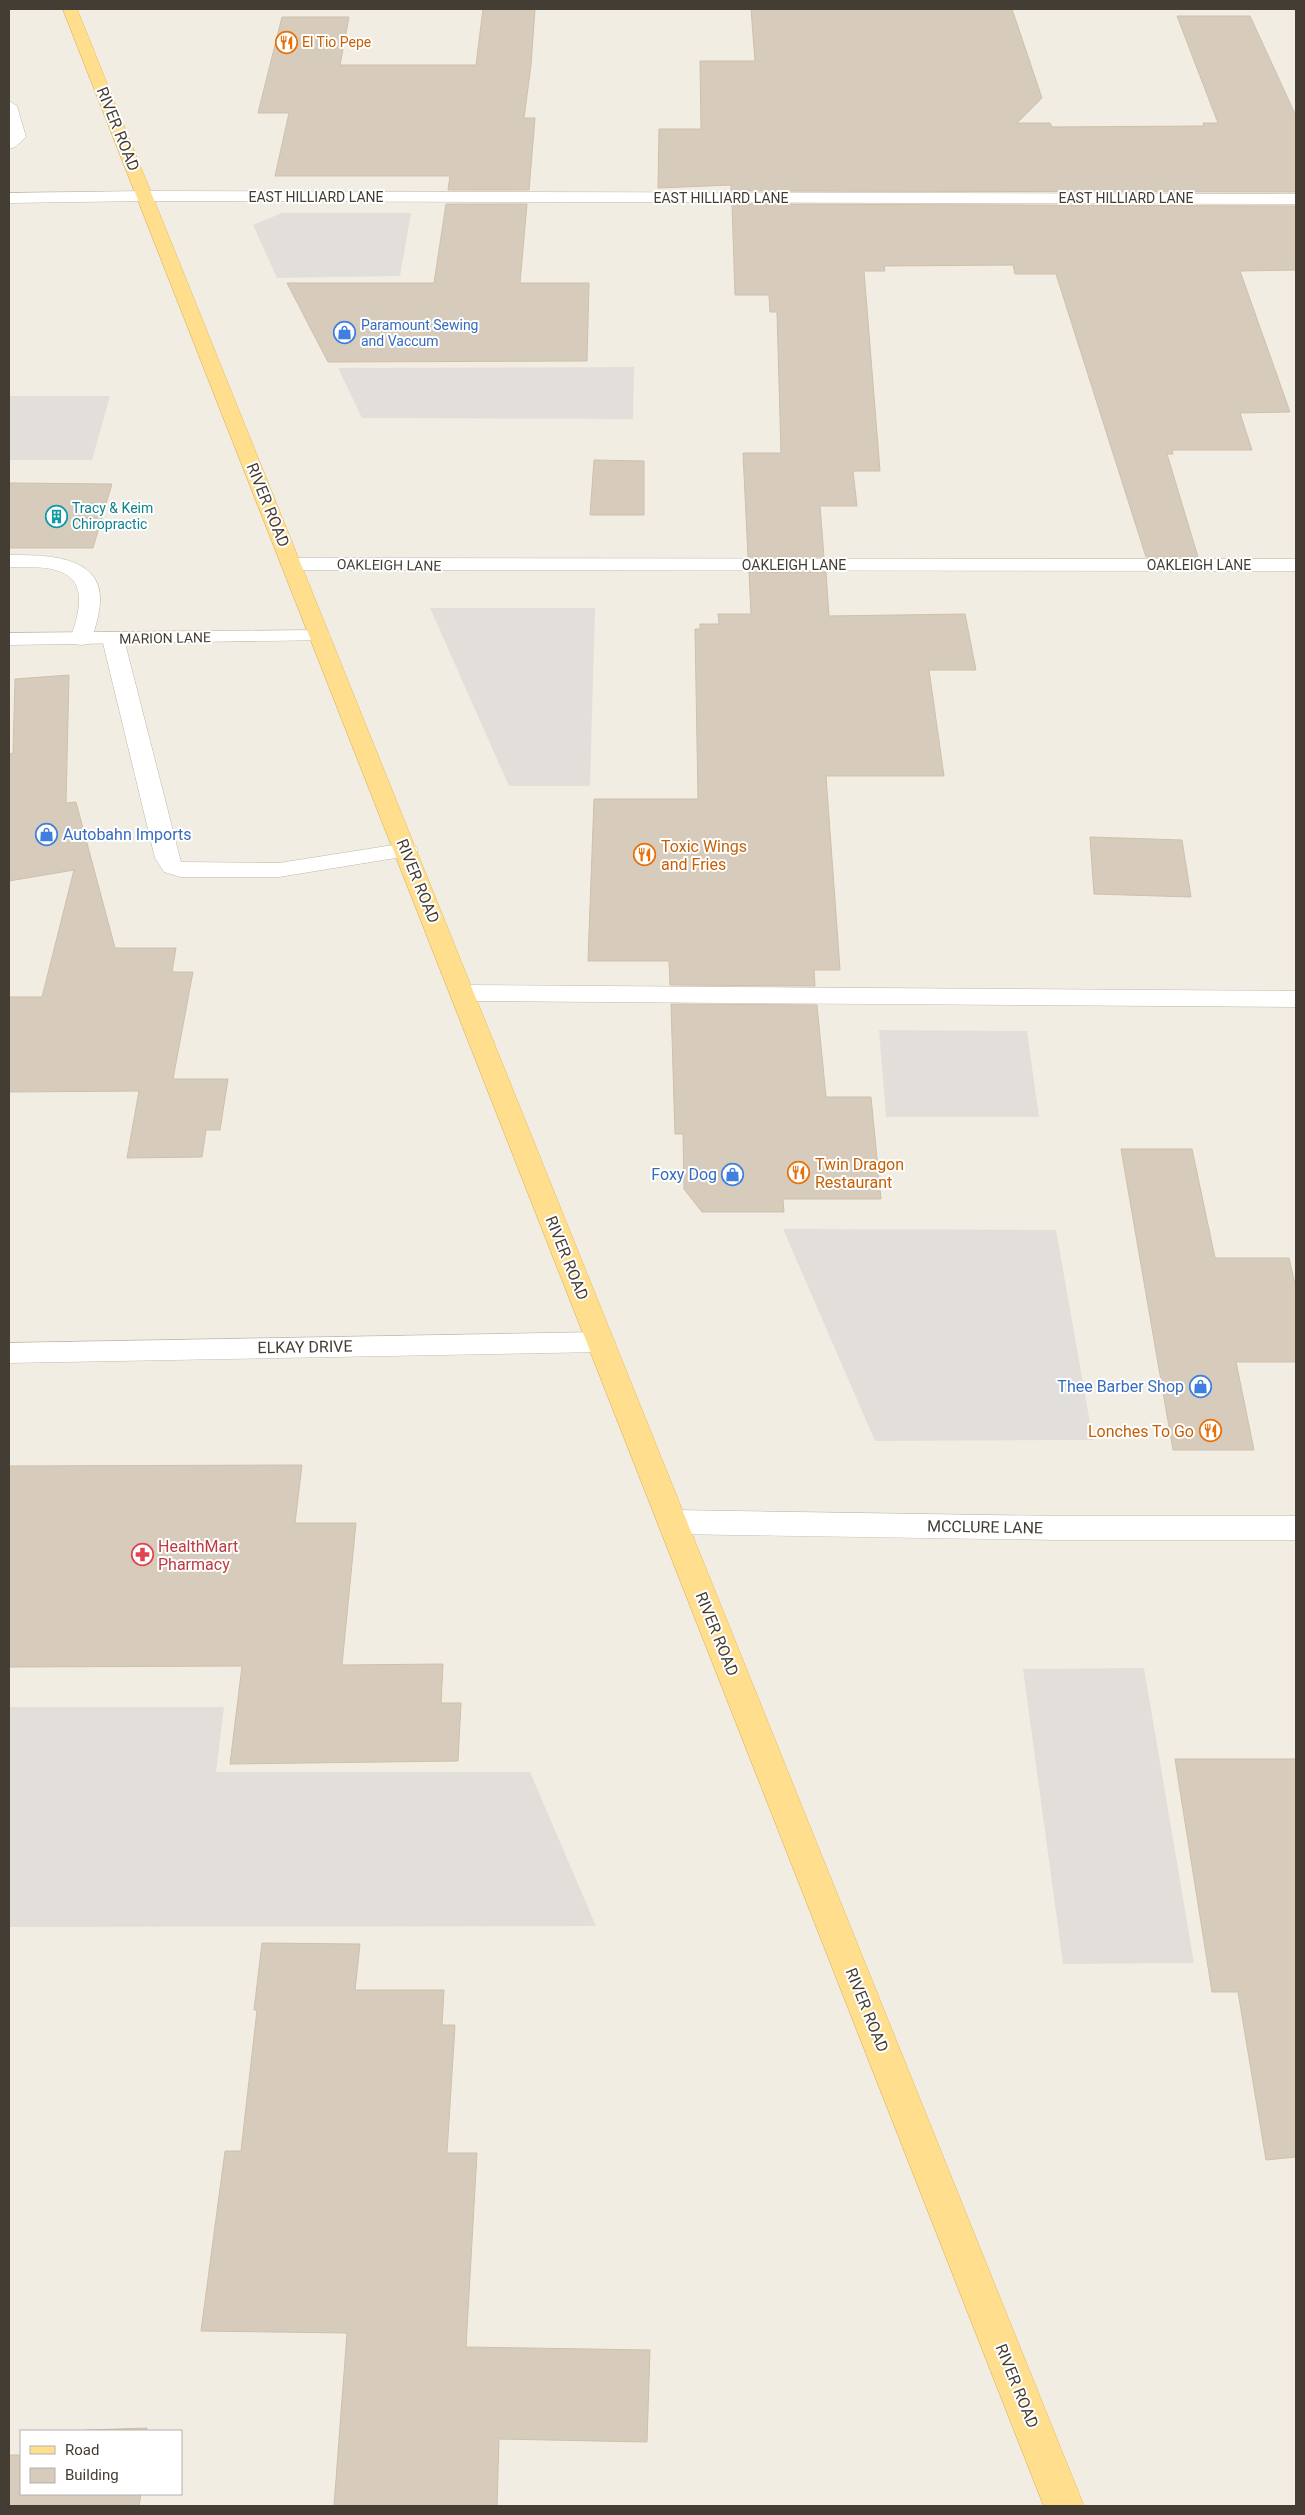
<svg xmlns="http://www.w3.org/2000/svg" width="1305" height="2515" viewBox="0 0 1305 2515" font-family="Roboto,sans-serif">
	<rect width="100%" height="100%" fill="#f2ede3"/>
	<g fill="#e2dfdb">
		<polygon points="282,213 411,213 400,276 277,278 253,225"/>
		<polygon points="634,367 633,419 362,418 338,368"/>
		<polygon points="9,396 110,396 92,460 9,460"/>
		<polygon points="430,608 595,608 590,786 509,786"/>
		<polygon points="879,1030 1027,1031 1039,1117 886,1117"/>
		<polygon points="783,1229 1056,1230 1093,1440 875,1441"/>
		<polygon points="1144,1668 1194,1963 1063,1964 1023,1669"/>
		<polygon points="9,1707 224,1707 216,1772 530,1772 596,1926 9,1927"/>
	</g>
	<g fill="#d7cbbb" stroke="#cfc0ab">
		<polygon points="483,9 535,9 531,65 524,118 535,118 529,190 448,190 450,176 275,176 289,113 258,113 282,17 349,17 340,65 476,65"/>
		<polygon points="751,9 1012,9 1042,98 1017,123 1050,123 1052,127 1204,126 1203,123 1218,123 1177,16 1250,16 1296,116 1296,192 731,191 731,185 658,188 659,129 701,129 700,61 755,61"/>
		<polygon points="446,204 527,204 520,283 589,283 587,361 328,362 287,283 434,283"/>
		<polygon points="732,204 1296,206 1296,270 1240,271 1290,412 1240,413 1252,450 1172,450 1173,454 1167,454 1198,557 1146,557 1056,274 1015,274 1013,265 884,266 885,271 864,271 880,471 853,471 857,506 820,506 824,557 748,557 743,453 781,453 777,312 770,312 769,295 735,295"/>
		<polygon points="594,460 644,461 644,515 590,515"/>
		<polygon points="9,483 112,484 93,548 9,548"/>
		<polygon points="749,572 826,572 829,616 965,614 976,670 929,670 944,776 826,776 840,970 814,970 815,986 670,985 669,961 588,961 594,799 698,799 695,629 700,629 700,624 719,624 718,614 751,614"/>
		<polygon points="69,675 66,803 76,802 115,948 176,948 172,972 193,972 173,1079 228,1079 220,1130 206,1130 202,1157 127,1158 139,1091 9,1092 9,997 42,997 74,870 9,881 9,754 13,753 15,679"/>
		<polygon points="1090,837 1182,840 1191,897 1094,894"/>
		<polygon points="671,1004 817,1005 826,1097 871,1097 881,1199 783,1199 784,1212 702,1212 684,1189 683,1134 675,1134"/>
		<polygon points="1121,1149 1192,1149 1215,1258 1289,1258 1296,1288 1296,1362 1236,1362 1254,1450 1173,1450"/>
		<polygon points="302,1465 295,1523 356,1523 342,1665 443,1664 441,1703 461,1703 458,1761 230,1764 242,1666 9,1667 9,1466"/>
		<polygon points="1175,1759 1296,1759 1296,2157 1266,2160 1238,1992 1212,1992"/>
		<polygon points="262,1943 360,1944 355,1990 444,1990 442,2025 455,2025 447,2153 477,2153 466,2347 650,2350 647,2442 499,2439 497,2506 334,2506 347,2333 201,2331 225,2151 241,2151 257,2010 254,2010"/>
		<polygon points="147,2428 146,2431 86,2431 86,2430"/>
		<polygon points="9,2455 21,2455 21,2494 141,2494 139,2506 9,2506"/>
	</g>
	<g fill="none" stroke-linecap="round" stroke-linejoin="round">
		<defs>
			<g id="lane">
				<polygon points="9,101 17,106 26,137 15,147 9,149"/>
				<path d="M 9,555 C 42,555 102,554 100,601 C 100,614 95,627 92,639 L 89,644 L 81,645 L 73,644 L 70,639 C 74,627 79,614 79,601 C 81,563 35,567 9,567 Z"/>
				<polygon points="113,633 121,634 124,639 181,862 279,863 406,843 414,845 418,850 414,855 279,877 181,877 164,872 155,858 102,639 105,634"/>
				<polygon points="462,985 1296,991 1296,1007 462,1001 453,999 450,993 453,987"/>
			</g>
			<g id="street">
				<polygon points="145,191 1296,194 1296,204 145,201 9,203 9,193"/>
				<polygon points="291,558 1296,559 1296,571 291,570 284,568 281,564 284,560"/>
				<polygon points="320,630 327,632 331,636 327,640 9,645 9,633"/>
				<polygon points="601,1332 611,1335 615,1342 611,1349 601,1352 9,1363 9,1343"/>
				<polygon points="673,1510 1057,1516 1296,1516 1296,1540 1057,1540 673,1534 662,1530 658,1522 662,1514"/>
			</g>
			<polygon id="primary" points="63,9 77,9 1084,2506 1044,2506"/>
		</defs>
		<use href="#lane" stroke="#c0b8a8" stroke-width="1"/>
		<use href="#street" stroke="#c0b8a8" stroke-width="1"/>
		<use href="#primary" stroke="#e6bb5c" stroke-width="1"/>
		<use href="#lane" fill="#fff" fill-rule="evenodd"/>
		<use href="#street" fill="#fff" fill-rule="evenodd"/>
		<use href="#primary" fill="#ffde8e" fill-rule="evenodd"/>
	</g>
	<defs>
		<symbol id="restaurant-ring" viewBox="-11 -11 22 22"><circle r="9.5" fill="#fff" stroke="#e8710a" stroke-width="1.5"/><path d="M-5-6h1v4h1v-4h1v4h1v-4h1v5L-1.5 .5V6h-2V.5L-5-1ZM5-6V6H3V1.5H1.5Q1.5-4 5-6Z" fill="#e8710a"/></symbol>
		<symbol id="shop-ring" viewBox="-11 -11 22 22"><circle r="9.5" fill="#fff" stroke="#3f7fe0" stroke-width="1.5"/><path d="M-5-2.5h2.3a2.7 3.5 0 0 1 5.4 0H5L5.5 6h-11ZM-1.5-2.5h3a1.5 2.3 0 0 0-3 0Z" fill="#3f7fe0"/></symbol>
		<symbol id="building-ring" viewBox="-11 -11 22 22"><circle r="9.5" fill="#fff" stroke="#0f9aa8" stroke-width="1.5"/><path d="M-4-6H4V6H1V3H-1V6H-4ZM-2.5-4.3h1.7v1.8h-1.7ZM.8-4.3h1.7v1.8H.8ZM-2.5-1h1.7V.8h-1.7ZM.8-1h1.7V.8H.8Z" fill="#0f9aa8"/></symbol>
		<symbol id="pharmacy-ring" viewBox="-11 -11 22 22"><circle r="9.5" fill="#fff" stroke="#e0444e" stroke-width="1.5"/><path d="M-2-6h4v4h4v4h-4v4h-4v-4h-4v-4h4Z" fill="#e0444e"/></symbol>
	</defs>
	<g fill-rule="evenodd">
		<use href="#restaurant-ring" x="274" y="30" width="25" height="25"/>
		<use href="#shop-ring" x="332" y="320" width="25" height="25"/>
		<use href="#building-ring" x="44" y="504" width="25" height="25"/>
		<use href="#shop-ring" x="34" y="822" width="25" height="25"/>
		<use href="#restaurant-ring" x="632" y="842" width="25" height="25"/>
		<use href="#restaurant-ring" x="786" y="1160" width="25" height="25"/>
		<use href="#shop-ring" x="720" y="1162" width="25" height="25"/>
		<use href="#shop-ring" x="1188" y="1374" width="25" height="25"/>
		<use href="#restaurant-ring" x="1198" y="1418" width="25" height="25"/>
		<use href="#pharmacy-ring" x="130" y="1542" width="25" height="25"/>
	</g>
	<g text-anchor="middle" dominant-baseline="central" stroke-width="4" stroke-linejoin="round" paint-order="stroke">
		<g font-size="14" fill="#c56008" stroke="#fff" text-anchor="start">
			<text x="302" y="42">El Tio Pepe</text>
		</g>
		<g font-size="14" fill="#443d33" stroke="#fff">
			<text x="316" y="197">EAST HILLIARD LANE</text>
			<text x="721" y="198">EAST HILLIARD LANE</text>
			<text x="1126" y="198">EAST HILLIARD LANE</text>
			<text transform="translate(389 565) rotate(1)">OAKLEIGH LANE</text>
			<text x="794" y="565">OAKLEIGH LANE</text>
			<text x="1199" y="565">OAKLEIGH LANE</text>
			<text transform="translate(165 638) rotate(-1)">MARION LANE</text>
		</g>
		<g font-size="14" fill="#366cbe" stroke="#fff" text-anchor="start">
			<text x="361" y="325">Paramount Sewing<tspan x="361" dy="16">and Vaccum</tspan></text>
		</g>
		<g font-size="14" fill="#0d838f" stroke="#fff" text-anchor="start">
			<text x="72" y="508">Tracy &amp; Keim<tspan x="72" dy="16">Chiropractic</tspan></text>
		</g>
		<g font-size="16" fill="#443d33" stroke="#fff">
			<text transform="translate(118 129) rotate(68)">RIVER ROAD</text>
			<text transform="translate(268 505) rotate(68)">RIVER ROAD</text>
			<text transform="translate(418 881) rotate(68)">RIVER ROAD</text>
			<text transform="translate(567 1258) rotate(68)">RIVER ROAD</text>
			<text transform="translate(305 1347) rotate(-1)">ELKAY DRIVE</text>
			<text transform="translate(985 1527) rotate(1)">MCCLURE LANE</text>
			<text transform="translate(717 1634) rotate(68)">RIVER ROAD</text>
			<text transform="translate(867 2010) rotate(68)">RIVER ROAD</text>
			<text transform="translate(1017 2386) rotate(68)">RIVER ROAD</text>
		</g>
		<g font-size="16" fill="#366cbe" stroke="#fff" text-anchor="end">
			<text x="63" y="834" text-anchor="start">Autobahn Imports</text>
			<text x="717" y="1174">Foxy Dog</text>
			<text x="1184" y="1386">Thee Barber Shop</text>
		</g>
		<g font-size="16" fill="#c56008" stroke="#fff" text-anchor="start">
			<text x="661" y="846">Toxic Wings<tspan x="661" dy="18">and Fries</tspan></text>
			<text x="815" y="1164">Twin Dragon<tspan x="815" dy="18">Restaurant</tspan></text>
			<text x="1194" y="1431" text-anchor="end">Lonches To Go</text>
		</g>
		<g font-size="16" fill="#be3a42" stroke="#fff" text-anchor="start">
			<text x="158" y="1546">HealthMart<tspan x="158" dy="18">Pharmacy</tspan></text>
		</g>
	</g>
	<rect width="1305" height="2515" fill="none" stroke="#443d33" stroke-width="20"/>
	<rect x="20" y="2430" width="162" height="65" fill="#ffffff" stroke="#b4b1ad"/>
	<rect x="30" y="2446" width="25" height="8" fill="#ffde8e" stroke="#b4b1ad"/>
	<text x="65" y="2455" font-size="15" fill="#443d33">Road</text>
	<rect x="30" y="2468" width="25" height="15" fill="#d7cbbb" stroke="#b4b1ad"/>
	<text x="65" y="2480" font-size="15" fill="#443d33">Building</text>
</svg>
